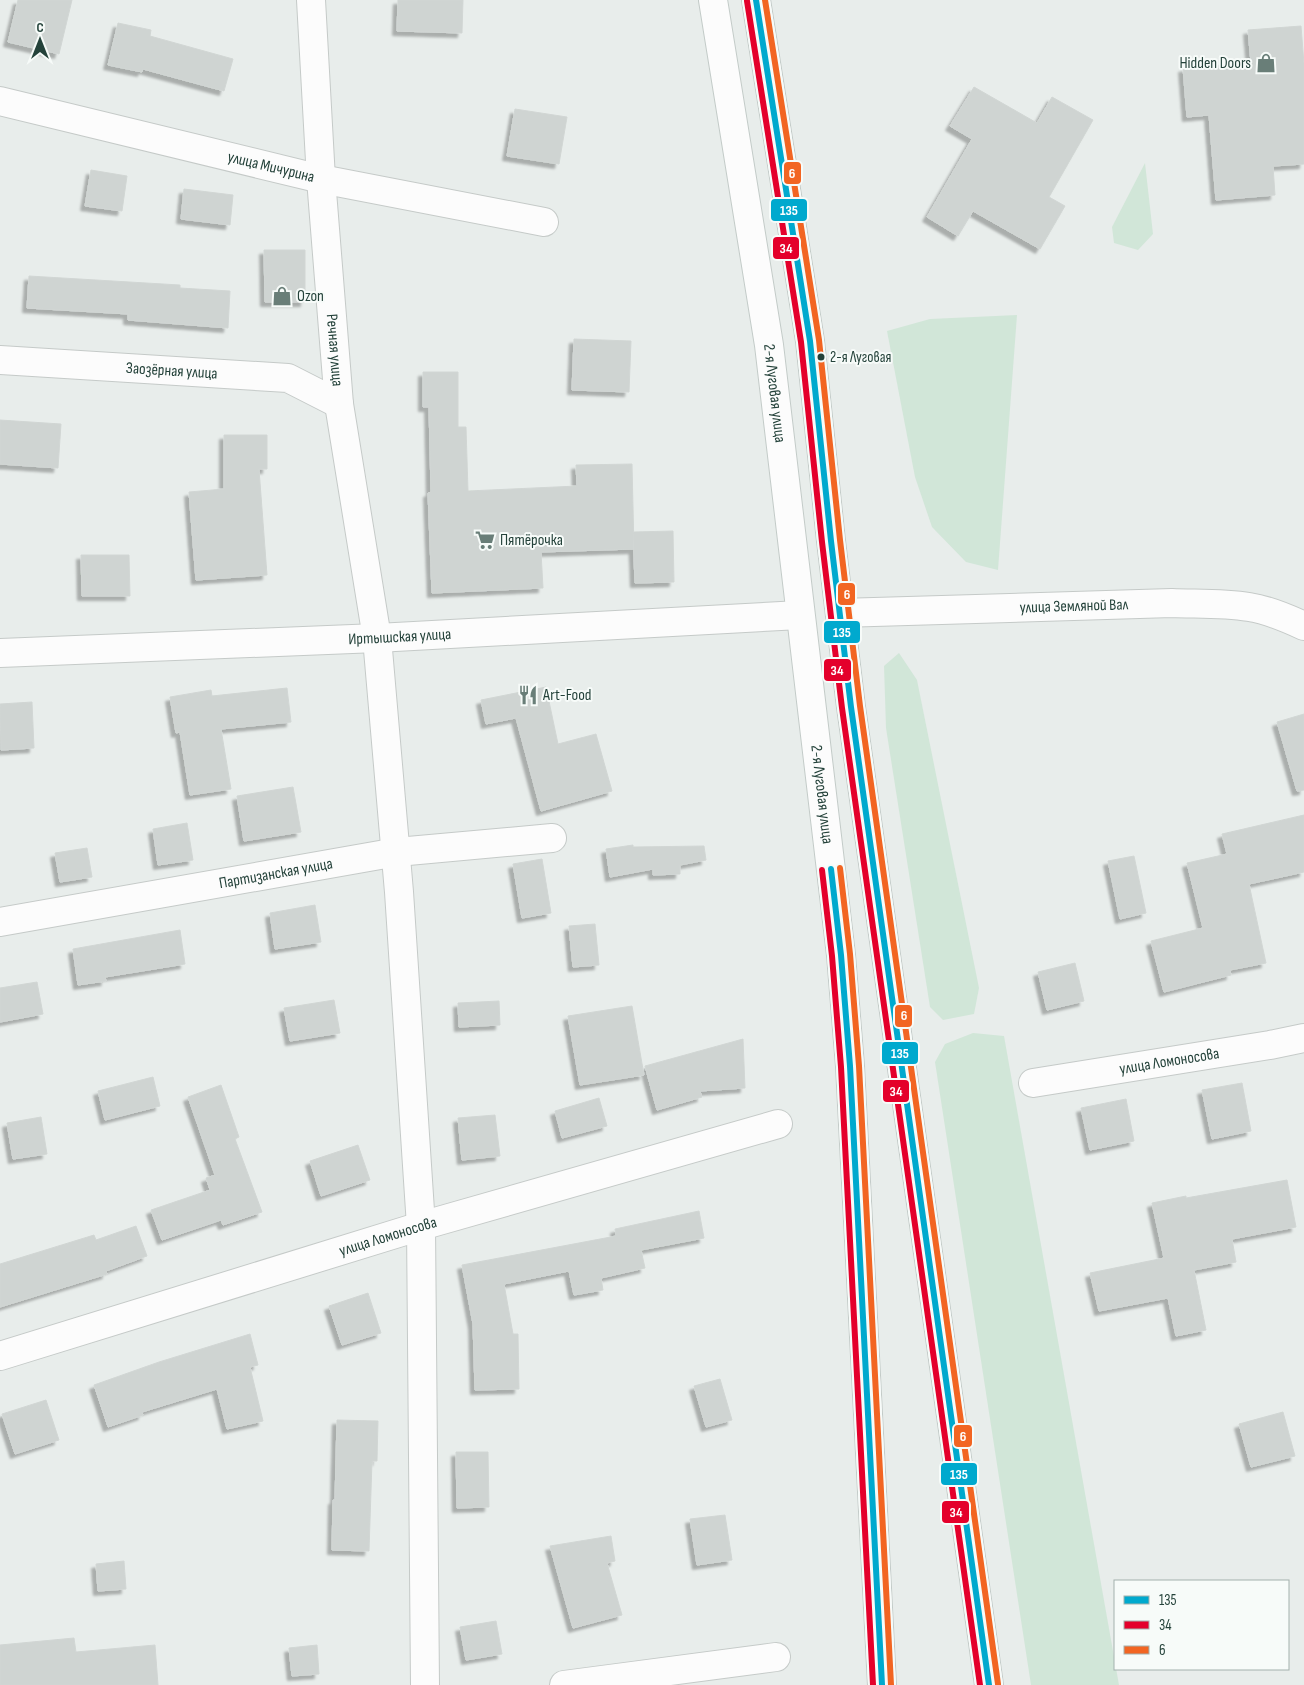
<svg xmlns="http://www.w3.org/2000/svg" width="1304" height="1685" viewBox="0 0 1304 1685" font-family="'Sofia Sans Condensed',sans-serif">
	<defs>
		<filter id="shadow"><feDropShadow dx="-4.5" dy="4.5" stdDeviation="1" flood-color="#0004"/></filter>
	</defs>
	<rect width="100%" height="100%" fill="#e8edeb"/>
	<g fill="#d1e6d8">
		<polygon points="1145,163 1153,234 1138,250 1114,243 1112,227"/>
		<polygon points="1017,315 998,570 966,562 932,527 915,477 887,331 930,319"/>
		<polygon points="899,653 917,680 979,988 974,1014 943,1020 930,1007 886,728 884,666"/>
		<polygon points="973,1033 1004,1036 1119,1685 1031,1685 935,1062 945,1044"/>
	</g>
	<g fill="#cfd4d2" stroke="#d1d6d4" filter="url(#shadow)">
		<polygon points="18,0 72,0 59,54 8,42"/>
		<polygon points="398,0 463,0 462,33 397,31"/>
		<polygon points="118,23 151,30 150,36 233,59 224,91 143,69 142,72 108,65"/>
		<polygon points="1301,26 1304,64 1304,164 1273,166 1275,195 1216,200 1209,115 1187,117 1183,68 1251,63 1248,30"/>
		<polygon points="974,87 1037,123 1052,97 1093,120 1049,197 1065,206 1040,249 973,211 958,236 927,217 972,139 950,126"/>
		<polygon points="515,109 567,117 559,164 507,156"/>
		<polygon points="91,170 127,176 122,211 85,206"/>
		<polygon points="184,189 233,195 230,225 181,219"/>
		<polygon points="264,250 305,250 305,302 265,302"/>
		<polygon points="29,276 180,285 180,288 230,291 228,328 128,320 128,314 27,308"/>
		<polygon points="574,339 631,341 629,392 572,390"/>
		<polygon points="423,372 458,372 458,427 466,427 468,491 577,486 576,465 632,464 634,549 541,552 543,588 432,593 428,493 431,492 429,407 423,407"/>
		<polygon points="0,420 61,424 58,468 0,464"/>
		<polygon points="224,435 267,435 267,469 259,469 267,575 196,580 189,492 224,489"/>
		<polygon points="673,531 674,582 635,583 633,532"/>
		<polygon points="81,555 129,555 130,596 82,596"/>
		<polygon points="546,687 558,744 596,734 612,791 541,811 516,718 486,724 481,700"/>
		<polygon points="287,688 291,722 221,729 231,789 190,795 180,732 176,733 170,697 211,690 212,696"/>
		<polygon points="32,702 34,748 1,750 0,704"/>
		<polygon points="1304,714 1304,790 1297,791 1277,722"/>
		<polygon points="293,787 301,832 244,841 237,796"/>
		<polygon points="1304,815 1304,872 1249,884 1266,963 1230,970 1231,975 1164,992 1151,941 1203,928 1187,863 1227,854 1222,834"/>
		<polygon points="187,823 193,860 158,865 153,829"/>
		<polygon points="633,845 633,847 704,846 706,860 680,865 680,874 653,875 653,869 610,877 606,849"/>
		<polygon points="87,848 92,877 60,882 55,853"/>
		<polygon points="1134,856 1146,913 1120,919 1108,861"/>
		<polygon points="542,859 551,913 522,918 513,864"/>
		<polygon points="315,905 321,942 275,949 270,913"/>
		<polygon points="595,924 599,965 573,967 569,926"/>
		<polygon points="180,930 185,964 105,977 106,981 78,985 73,949"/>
		<polygon points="1075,963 1084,1001 1047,1010 1038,972"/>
		<polygon points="37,982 43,1014 0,1022 0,988"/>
		<polygon points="334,1000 340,1033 290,1041 284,1008"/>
		<polygon points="499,1001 500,1025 459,1027 458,1003"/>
		<polygon points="632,1006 644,1075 580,1085 568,1016"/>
		<polygon points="743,1039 745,1088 700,1091 702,1097 657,1110 645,1066"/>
		<polygon points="153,1077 160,1106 105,1120 98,1091"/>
		<polygon points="1242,1083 1251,1131 1212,1139 1202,1090"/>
		<polygon points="221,1085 239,1137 235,1139 262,1212 223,1225 221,1220 162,1240 151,1210 210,1190 206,1178 215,1175 188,1097"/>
		<polygon points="599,1098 607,1126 562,1138 555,1111"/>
		<polygon points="1126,1099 1134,1141 1090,1150 1081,1108"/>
		<polygon points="495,1115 500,1156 462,1160 458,1118"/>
		<polygon points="41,1117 47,1154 13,1159 7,1123"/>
		<polygon points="358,1145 370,1180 321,1196 310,1161"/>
		<polygon points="1287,1180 1296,1227 1232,1239 1236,1262 1194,1270 1206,1330 1176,1336 1168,1298 1099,1311 1090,1273 1164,1258 1152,1203 1186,1196 1186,1198"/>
		<polygon points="699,1211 704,1238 641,1250 645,1268 601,1278 603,1290 574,1295 569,1271 504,1284 513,1334 518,1334 519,1389 475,1390 473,1324 462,1265 616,1236 615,1229"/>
		<polygon points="136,1226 147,1256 106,1271 107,1274 0,1307 0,1264 94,1235 96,1240"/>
		<polygon points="368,1293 381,1333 342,1345 329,1306"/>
		<polygon points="250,1334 258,1365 250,1367 263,1421 227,1429 217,1389 142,1412 143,1415 108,1427 94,1385 159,1362"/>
		<polygon points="720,1379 732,1420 706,1427 694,1386"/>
		<polygon points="46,1400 59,1440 15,1454 2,1414"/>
		<polygon points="1283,1412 1295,1456 1251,1467 1239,1424"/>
		<polygon points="337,1420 378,1421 377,1461 372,1461 369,1551 332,1550 333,1500 335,1500"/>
		<polygon points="456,1452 488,1452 489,1507 457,1508"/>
		<polygon points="725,1515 732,1560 697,1565 690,1519"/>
		<polygon points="611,1536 615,1561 607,1563 622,1615 573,1628 550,1546"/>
		<polygon points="124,1561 126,1589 98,1591 96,1564"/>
		<polygon points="496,1621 502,1654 466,1660 460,1627"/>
		<polygon points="74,1638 76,1652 155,1645 158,1685 0,1685 0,1645"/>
		<polygon points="317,1645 319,1674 292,1676 289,1648"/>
	</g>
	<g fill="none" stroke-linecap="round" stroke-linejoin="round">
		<defs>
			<g id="minor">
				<path id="s1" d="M 311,0 L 321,179 L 339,404 L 377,638 L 399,892 L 421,1226 L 425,1685"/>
				<path id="s2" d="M 0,101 L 321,179 L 544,222"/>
				<path id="s3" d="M 0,360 L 288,378 L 339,404"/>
				<path id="s4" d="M 840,613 L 1172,603 C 1198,604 1224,603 1249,607 C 1269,610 1287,618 1304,626"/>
				<path id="s5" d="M 0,653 L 377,638 L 800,615"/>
				<path id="s6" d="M 0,922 L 397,852 L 552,838"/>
				<path id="s7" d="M 1033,1083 L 1270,1045 L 1304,1038"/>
				<path id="s8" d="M 0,1356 L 421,1226 L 778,1124"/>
				<polyline points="564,1685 776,1657"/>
			</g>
			<g id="secondary">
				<path id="s9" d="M 713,0 L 769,345 L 841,955 L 850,1066 L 882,1685"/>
				<polyline points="756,0 810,341 831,541 851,707 989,1685"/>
			</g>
		</defs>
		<use href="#minor" stroke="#c5cac8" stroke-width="30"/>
		<use href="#secondary" stroke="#c3cbc8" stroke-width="30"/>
		<use href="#minor" stroke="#fcfcfc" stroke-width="28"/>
		<use href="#secondary" stroke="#fcfcfc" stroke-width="28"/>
		<defs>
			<g id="bus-1">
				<polyline points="756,0 810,341 831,541 851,707 989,1685"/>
				<polyline points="831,869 841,955 850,1066 882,1685"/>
			</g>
			<g id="bus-2">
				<polyline points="747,1 801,342 822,542 842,708 980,1685"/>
				<polyline points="822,870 832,956 841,1067 873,1685"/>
			</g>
			<g id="bus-3">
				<polyline points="765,0 819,340 840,540 860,706 998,1684"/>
				<polyline points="840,868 850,954 859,1066 891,1685"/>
			</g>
		</defs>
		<use href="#bus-1" stroke="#f7fbf9" stroke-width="10"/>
		<use href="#bus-2" stroke="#f7fbf9" stroke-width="10"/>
		<use href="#bus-3" stroke="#f7fbf9" stroke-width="10"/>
		<use href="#bus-1" stroke="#00a9ce" stroke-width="6"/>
		<use href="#bus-2" stroke="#e4002b" stroke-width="6"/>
		<use href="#bus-3" stroke="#f26522" stroke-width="6"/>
	</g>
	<defs>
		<symbol id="shop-bare" viewBox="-9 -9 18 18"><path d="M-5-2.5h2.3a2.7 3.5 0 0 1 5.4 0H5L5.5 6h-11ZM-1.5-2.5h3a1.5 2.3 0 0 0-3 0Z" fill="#697e78" stroke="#f7fbf9" stroke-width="2.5" paint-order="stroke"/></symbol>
		<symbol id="supermarket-bare" viewBox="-9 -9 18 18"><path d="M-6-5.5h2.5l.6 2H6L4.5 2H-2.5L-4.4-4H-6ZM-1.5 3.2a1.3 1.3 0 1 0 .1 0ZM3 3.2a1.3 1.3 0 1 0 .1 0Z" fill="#697e78" stroke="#f7fbf9" stroke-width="2.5" paint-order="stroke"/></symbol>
		<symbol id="restaurant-bare" viewBox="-9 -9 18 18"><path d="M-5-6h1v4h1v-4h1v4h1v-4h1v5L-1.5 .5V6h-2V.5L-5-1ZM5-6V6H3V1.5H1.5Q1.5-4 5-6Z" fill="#697e78" stroke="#f7fbf9" stroke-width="2.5" paint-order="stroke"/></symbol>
	</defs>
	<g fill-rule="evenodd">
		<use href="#shop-bare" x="1252" y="49" width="28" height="28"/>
		<use href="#shop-bare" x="268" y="282" width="28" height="28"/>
		<use href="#supermarket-bare" x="471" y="526" width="28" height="28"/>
		<use href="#restaurant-bare" x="514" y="681" width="28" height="28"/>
	</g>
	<circle fill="#24423a" stroke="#f7fbf9" stroke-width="2" cx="821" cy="357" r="4.5"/>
	<g text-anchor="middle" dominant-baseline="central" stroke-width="4" stroke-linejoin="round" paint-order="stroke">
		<g font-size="15" fill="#24423a" stroke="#f7fbf9" text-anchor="start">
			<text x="830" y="357">2-я Луговая</text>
		</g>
		<g font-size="16" fill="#24423a" stroke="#f7fbf9" text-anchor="start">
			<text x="1251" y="63" text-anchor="end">Hidden Doors</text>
			<text x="297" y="296">Ozon</text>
			<text x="500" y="540">Пятёрочка</text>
			<text x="543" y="695">Art-Food</text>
		</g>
		<g font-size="16" fill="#24423a" stroke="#f7fbf9">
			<text stroke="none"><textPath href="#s2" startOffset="279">улица Мичурина</textPath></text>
			<text stroke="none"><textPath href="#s1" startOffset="351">Речная улица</textPath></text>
			<text stroke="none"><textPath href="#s3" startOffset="172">Заозёрная улица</textPath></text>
			<text stroke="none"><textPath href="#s9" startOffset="398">2-я Луговая улица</textPath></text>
			<text stroke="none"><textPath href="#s4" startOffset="234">улица Земляной Вал</textPath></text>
			<text stroke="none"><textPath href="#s5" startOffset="400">Иртышская улица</textPath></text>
			<text stroke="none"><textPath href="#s9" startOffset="802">2-я Луговая улица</textPath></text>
			<text stroke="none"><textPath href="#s6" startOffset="280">Партизанская улица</textPath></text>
			<text stroke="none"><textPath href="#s7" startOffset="138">улица Ломоносова</textPath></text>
			<text stroke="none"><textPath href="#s8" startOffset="406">улица Ломоносова</textPath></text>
		</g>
	</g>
	<g stroke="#f7fbf9" stroke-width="2">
		<rect x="783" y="161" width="19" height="24" rx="5" fill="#f26522"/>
		<rect x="770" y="198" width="38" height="24" rx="5" fill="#00a9ce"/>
		<rect x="772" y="236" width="28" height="24" rx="5" fill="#e4002b"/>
		<rect x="837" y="582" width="19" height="24" rx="5" fill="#f26522"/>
		<rect x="823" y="620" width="38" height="24" rx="5" fill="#00a9ce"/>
		<rect x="823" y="658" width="29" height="24" rx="5" fill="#e4002b"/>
		<rect x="894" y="1004" width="19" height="24" rx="5" fill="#f26522"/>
		<rect x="881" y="1041" width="38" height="24" rx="5" fill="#00a9ce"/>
		<rect x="882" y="1079" width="28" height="24" rx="5" fill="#e4002b"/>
		<rect x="953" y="1424" width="20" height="24" rx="5" fill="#f26522"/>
		<rect x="940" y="1462" width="38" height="24" rx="5" fill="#00a9ce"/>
		<rect x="941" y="1500" width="29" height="24" rx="5" fill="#e4002b"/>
	</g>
	<g font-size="14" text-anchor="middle" font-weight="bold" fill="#fff">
		<text x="792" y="178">6</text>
		<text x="789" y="215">135</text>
		<text x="786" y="253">34</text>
		<text x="847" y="599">6</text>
		<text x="842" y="637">135</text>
		<text x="837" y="675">34</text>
		<text x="904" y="1020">6</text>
		<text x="900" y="1058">135</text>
		<text x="896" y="1096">34</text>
		<text x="963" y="1441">6</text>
		<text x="959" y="1479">135</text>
		<text x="956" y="1517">34</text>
	</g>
	<rect x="1114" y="1580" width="175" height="90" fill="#f7fbf9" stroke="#a3b1ad"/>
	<rect x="1124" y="1596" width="25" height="8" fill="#00a9ce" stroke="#a3b1ad"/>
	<text x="1159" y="1605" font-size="15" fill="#24423a">135</text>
	<rect x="1124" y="1621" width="25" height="8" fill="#e4002b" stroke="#a3b1ad"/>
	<text x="1159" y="1630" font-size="15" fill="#24423a">34</text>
	<rect x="1124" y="1646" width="25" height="8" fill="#f26522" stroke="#a3b1ad"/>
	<text x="1159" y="1655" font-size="15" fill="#24423a">6</text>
	<g transform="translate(40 40)" stroke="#f7fbf9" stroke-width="4" paint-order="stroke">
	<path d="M0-4L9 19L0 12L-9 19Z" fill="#24423a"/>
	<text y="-8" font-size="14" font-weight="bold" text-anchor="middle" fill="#24423a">С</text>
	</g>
</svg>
